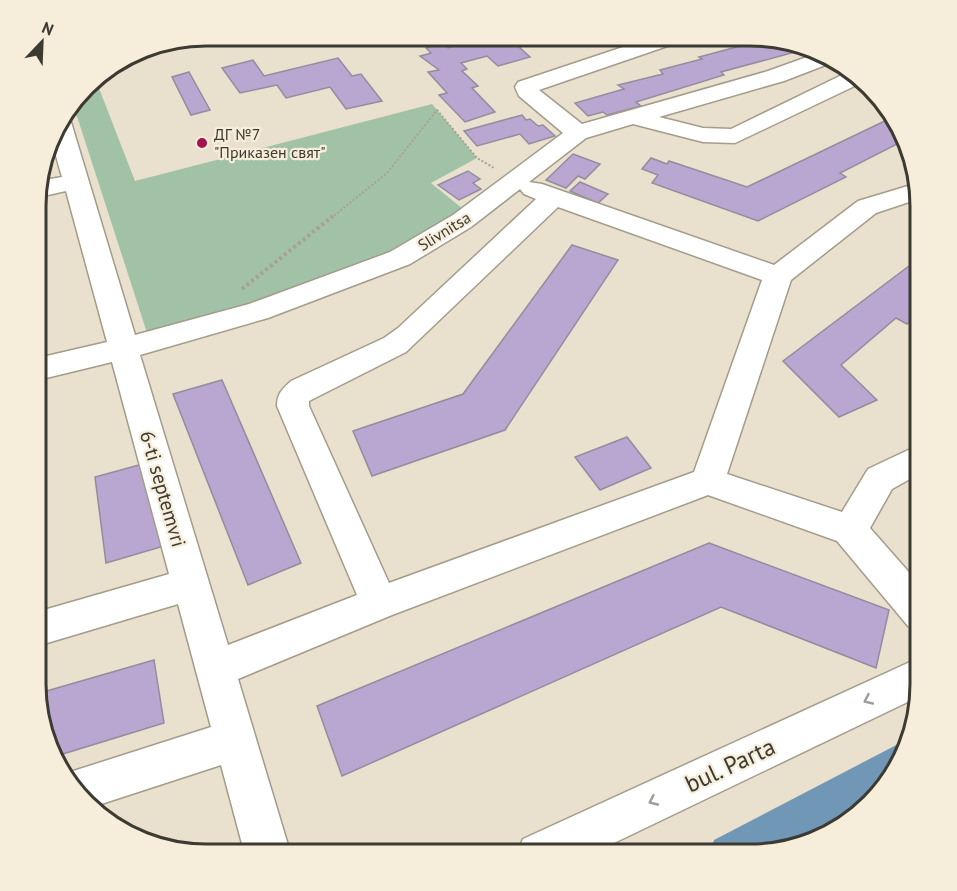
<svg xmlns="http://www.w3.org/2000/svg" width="957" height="891" viewBox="0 0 957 891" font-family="'PT Sans',sans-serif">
	<rect width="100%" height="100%" fill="#e9e1ce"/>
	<polygon fill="#a2c2a8" points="95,78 135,181 432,104 477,158 431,183 468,213 405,255 149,339 73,104"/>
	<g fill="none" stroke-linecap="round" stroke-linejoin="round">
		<polygon fill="#7098b6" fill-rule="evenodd" points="904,741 908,742 904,760 875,797 777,851 762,855 709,855 714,840"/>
	</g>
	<g fill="#b9a7d1" stroke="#938c9e" stroke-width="1.5">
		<polygon points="490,36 559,36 519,47 530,57 498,66 487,56 461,63 467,69 462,71 478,86 472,88 495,112 465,122 439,95 447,93 428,72 439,70 420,56 431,53 426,48 444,43 448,48"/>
		<polygon points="770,38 806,49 721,72 724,75 636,102 641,106 607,115 603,112 588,116 575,103 624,89 618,85 663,74 660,70 702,59 699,57"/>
		<polygon points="338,58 352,76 361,74 382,101 346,109 330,87 286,98 277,85 240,93 222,68 253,60 264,76"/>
		<polygon points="189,72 210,110 191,115 172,77"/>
		<polygon points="522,115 526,120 530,119 538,126 543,125 555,136 529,144 520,134 477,146 464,131"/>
		<polygon points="893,117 907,139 840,173 846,177 758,221 652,183 658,175 642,169 651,158 667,164 669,161 747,187"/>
		<polygon points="573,154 600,164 585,179 578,176 566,188 546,180"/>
		<polygon points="468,171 480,179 473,183 481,189 459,200 438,185"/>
		<polygon points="580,182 608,194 598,203 570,191"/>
		<polygon points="572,245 618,260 505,430 372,476 353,431 463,394"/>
		<polygon points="921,257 921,313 907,324 896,318 841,365 877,400 839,417 783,361"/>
		<polygon points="222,380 301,563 248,585 173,394"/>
		<polygon points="627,437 651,468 600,490 575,457"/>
		<polygon points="150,462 164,546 106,563 95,477"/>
		<polygon points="709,543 889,610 876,668 721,607 342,776 317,706"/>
		<polygon points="154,660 164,723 53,757 49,750 36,694"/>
	</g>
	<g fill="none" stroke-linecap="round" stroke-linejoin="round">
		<defs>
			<path id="minor" d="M 656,36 L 688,36 L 685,40 L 539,90 L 582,124 L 768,71 L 821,52 L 836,61 L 784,81 L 659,117 L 703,128 L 731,129 L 848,72 L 863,82 L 735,143 L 703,142 L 633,124 L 586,138 L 529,182 L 542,184 L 774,265 L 858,201 L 918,183 L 921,198 L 876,213 L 791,280 L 727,474 L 842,512 L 868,469 L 921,444 L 921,473 L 892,489 L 870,528 L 921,586 L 921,631 L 908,626 L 837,541 L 708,495 L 392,615 L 238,679 L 291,855 L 245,855 L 221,765 L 92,807 L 78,797 L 64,774 L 211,727 L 178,604 L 37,646 L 37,612 L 169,574 L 112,362 L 38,380 L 38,358 L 107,342 L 66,191 L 39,197 L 39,181 L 62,177 C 56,155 47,135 63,116 L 67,117 L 71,122 L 135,335 L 249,304 L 390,252 L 453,215 L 563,133 L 519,96 L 515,87 L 518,82 ZM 520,189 L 524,194 L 536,199 L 398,328 L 384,338 L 291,381 C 282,389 277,394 277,406 L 357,595 L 228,645 L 140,355 L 268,318 L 410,264 L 471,227 ZM 558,207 L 762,280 L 694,472 L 389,583 L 309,406 L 309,401 L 406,352 Z"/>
			<polygon id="major" points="921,657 921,685 918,697 589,855 516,855 523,839"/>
		</defs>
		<use href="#minor" stroke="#a39c8a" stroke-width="3"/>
		<use href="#major" stroke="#a39c8a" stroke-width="3"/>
		<polyline stroke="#a8a193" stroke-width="2" stroke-dasharray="2 2" stroke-linecap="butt" points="331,218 387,173 437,110 477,158 494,168"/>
		<polyline stroke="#a8a193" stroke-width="4" stroke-dasharray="3 3" stroke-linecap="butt" points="242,289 333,216"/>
		<use href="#minor" fill="#fff" fill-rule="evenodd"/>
		<use href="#major" fill="#fff" fill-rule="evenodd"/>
	</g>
	<defs><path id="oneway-chevron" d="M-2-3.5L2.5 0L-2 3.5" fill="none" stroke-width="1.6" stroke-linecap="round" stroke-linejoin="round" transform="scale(1.5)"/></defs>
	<g stroke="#9e9c98">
		<use href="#oneway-chevron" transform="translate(868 700) rotate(155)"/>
		<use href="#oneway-chevron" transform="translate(653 801) rotate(155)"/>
	</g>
	<circle fill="#a6124d" stroke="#f6eedb" stroke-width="2" cx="202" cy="143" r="6"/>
	<g text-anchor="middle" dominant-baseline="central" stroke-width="4.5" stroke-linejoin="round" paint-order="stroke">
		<g font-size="16" fill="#3d3a32" stroke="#f6eedb" text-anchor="start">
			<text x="214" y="134">ДГ №7<tspan x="214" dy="18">"Приказен свят"</tspan></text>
		</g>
		<g font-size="16" fill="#3d3a32" stroke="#f6eedb">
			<text transform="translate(444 231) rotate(-32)">Slivnitsa</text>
		</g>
		<g font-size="20" fill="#3d3a32" stroke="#f6eedb">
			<text transform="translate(163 489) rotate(74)">6-ti septemvri</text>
		</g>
		<g font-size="24" fill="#3d3a32" stroke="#f6eedb">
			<text transform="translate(730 765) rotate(-25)">bul. Parta</text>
		</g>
	</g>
	<path d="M0 0H957V891H0ZM206 46H750A160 160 0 0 1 910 206V684A160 160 0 0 1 750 844H206A160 160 0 0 1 46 684V206A160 160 0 0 1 206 46Z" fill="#f6eedb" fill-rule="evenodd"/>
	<path fill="none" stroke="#3d3a32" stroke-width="3" d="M206 46H750A160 160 0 0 1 910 206V684A160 160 0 0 1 750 844H206A160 160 0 0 1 46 684V206A160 160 0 0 1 206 46Z"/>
	<g transform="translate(42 42) rotate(23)" stroke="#f6eedb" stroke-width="4.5" paint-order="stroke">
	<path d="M0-4.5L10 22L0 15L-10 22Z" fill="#3d3a32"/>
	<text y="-9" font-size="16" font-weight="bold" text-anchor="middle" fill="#3d3a32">N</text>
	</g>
</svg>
